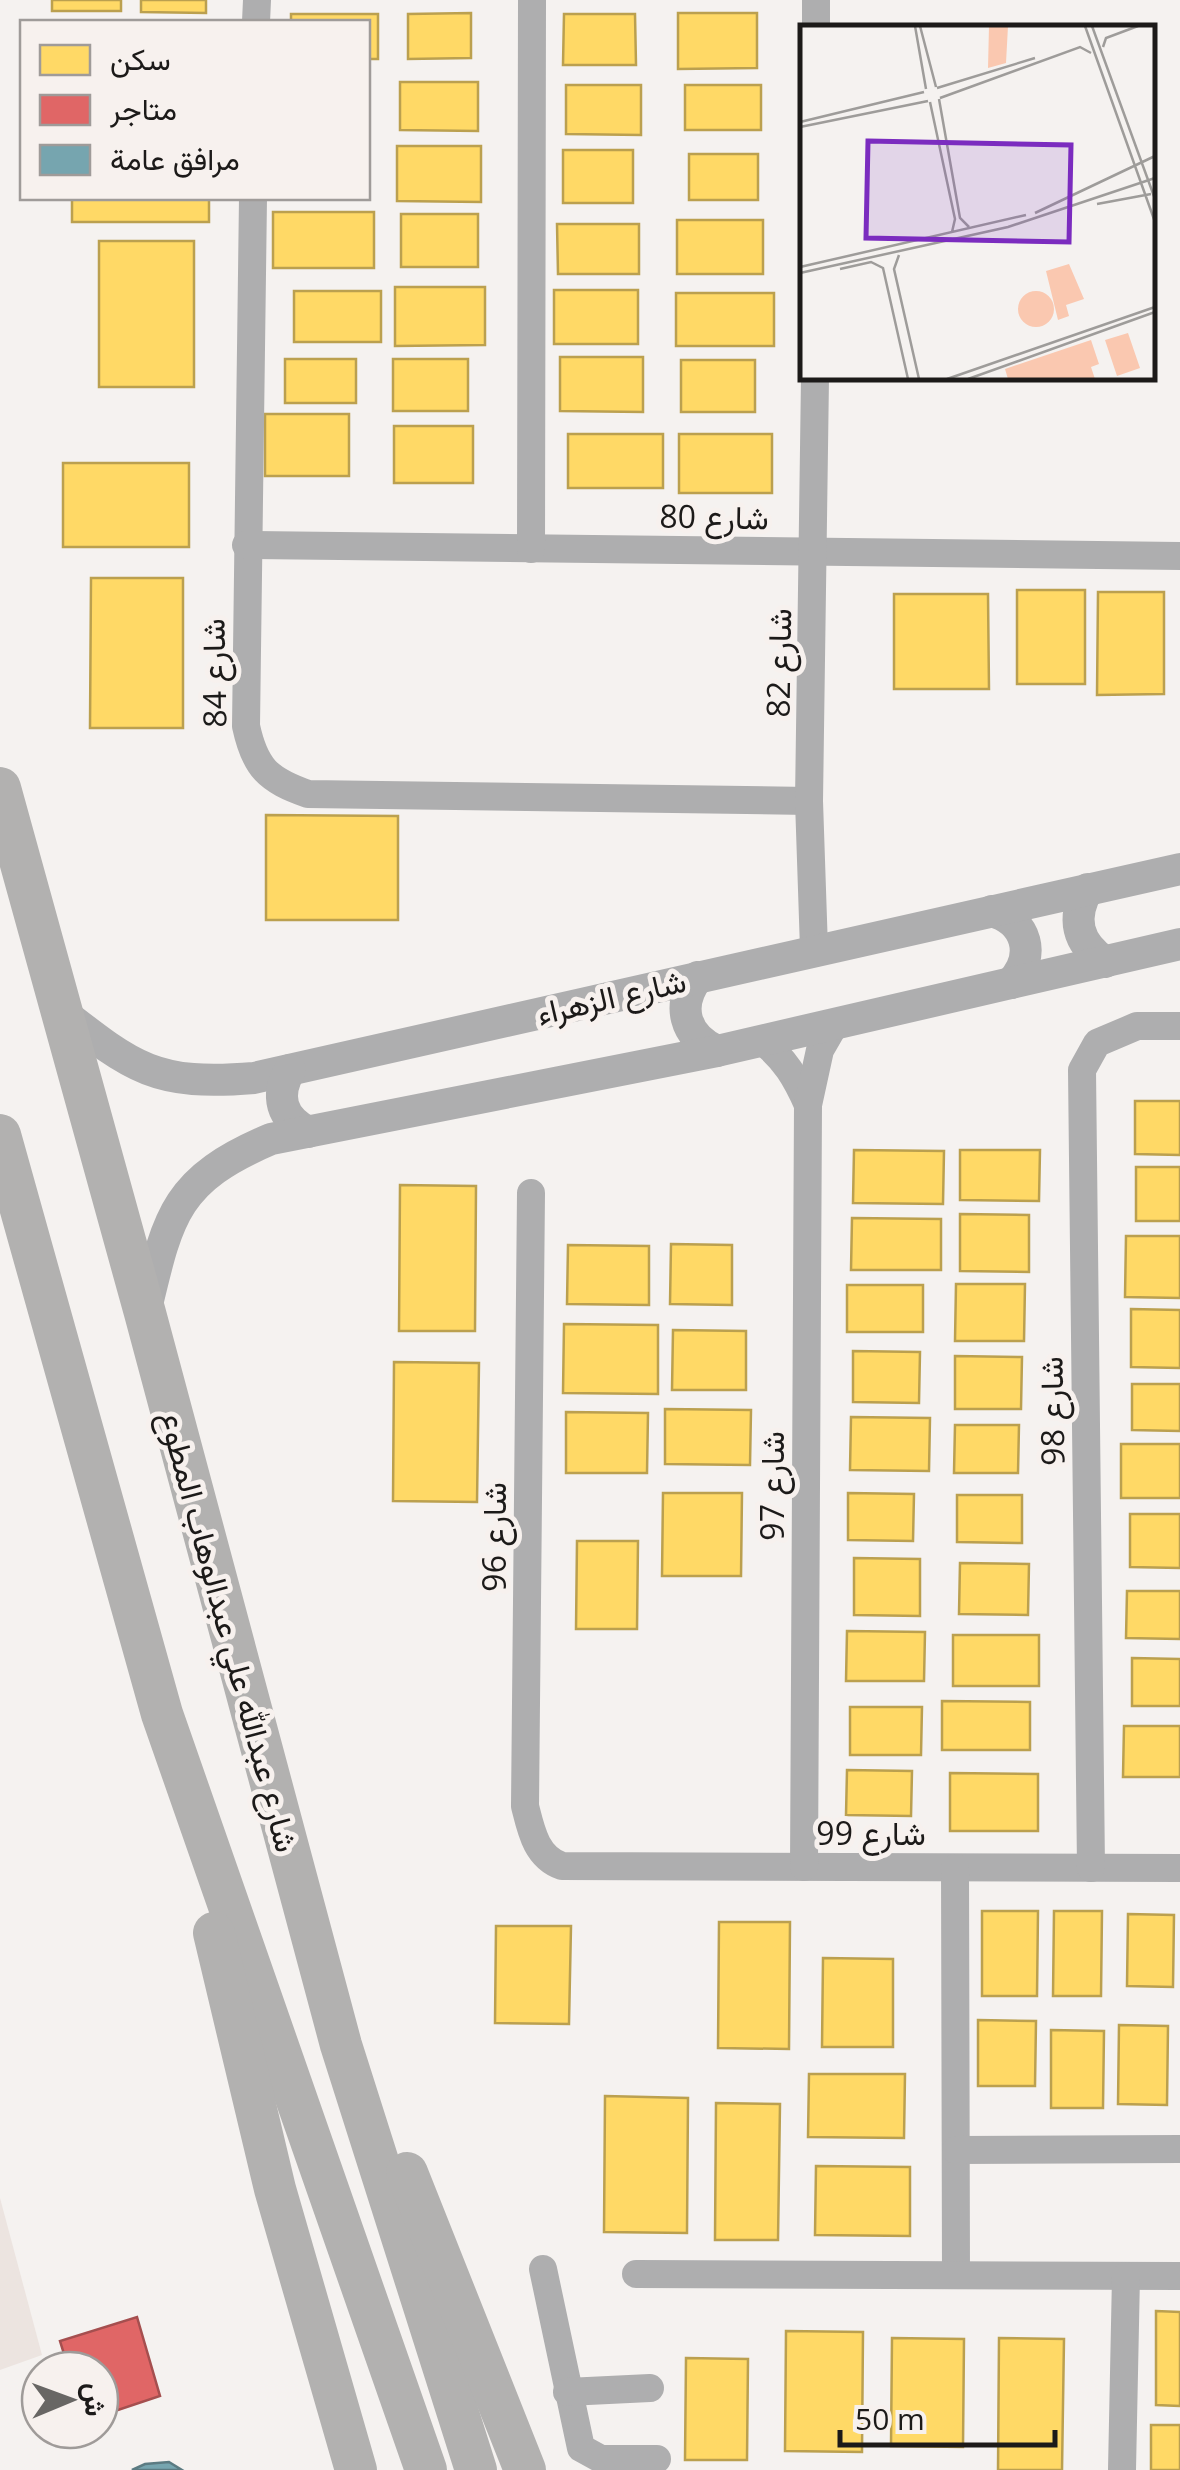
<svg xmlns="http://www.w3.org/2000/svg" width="1180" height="2470" viewBox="0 0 1180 2470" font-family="'Open Sans',Vazirmatn,sans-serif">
	<rect width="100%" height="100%" fill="#f5f2f0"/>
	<polygon fill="#ece4e0" points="0,2198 42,2355 0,2370"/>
	<g fill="#ffd966" stroke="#bba04f" stroke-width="2.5">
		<rect x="52" y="0" width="69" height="11"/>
		<polygon points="141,0 206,0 206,13 141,12"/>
		<polygon points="471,13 471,58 408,59 408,14"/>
		<polygon points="678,13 757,13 757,68 678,69"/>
		<polygon points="291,14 378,14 378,59 368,59 368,22 291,22"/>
		<polygon points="564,14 635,14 636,65 563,65"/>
		<polygon points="400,82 478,82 478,131 400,130"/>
		<polygon points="566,85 641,85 641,135 566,134"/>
		<rect x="685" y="85" width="76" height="45"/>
		<polygon points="397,146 481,146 481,202 397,201"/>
		<rect x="563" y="150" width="70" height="53"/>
		<rect x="689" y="154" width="69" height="46"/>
		<rect x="72" y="198" width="137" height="24"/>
		<rect x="273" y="212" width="101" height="56"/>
		<rect x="401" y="214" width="77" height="53"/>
		<rect x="677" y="220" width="86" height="54"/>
		<polygon points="557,224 639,224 639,274 558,274"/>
		<rect x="99" y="241" width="95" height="146"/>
		<polygon points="395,287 485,287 485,345 395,346"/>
		<rect x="554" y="290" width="84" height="54"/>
		<rect x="294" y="291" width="87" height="51"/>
		<rect x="676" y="293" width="98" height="53"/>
		<polygon points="560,357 643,357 643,412 560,411"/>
		<rect x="285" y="359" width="71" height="44"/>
		<rect x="393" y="359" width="75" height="52"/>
		<rect x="681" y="360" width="74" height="52"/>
		<rect x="265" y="414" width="84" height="62"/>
		<rect x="394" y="426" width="79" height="57"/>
		<rect x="568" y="434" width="95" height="54"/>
		<rect x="679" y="434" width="93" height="59"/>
		<rect x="63" y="463" width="126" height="84"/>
		<polygon points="91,578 183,578 183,728 90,728"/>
		<rect x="1017" y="590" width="68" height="94"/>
		<polygon points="1098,592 1164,592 1164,694 1097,695"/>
		<polygon points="894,594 988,594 989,689 894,689"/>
		<polygon points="266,815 398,816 398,920 266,920"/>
		<polygon points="1135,1101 1180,1101 1180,1155 1135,1154"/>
		<polygon points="854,1150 944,1151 943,1204 853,1203"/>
		<polygon points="960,1150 1040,1150 1039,1201 960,1200"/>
		<rect x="1136" y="1167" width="44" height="54"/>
		<polygon points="400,1185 476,1186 475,1331 399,1331"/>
		<polygon points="960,1214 1029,1215 1029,1272 960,1271"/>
		<polygon points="852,1218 941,1219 941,1270 851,1270"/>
		<polygon points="1126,1236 1180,1236 1180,1298 1125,1297"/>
		<polygon points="671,1244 732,1245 732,1305 670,1304"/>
		<polygon points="568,1245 649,1246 649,1305 567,1304"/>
		<polygon points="956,1284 1025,1284 1024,1341 955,1341"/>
		<rect x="847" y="1285" width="76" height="47"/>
		<polygon points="1131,1309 1180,1310 1180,1368 1131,1367"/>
		<polygon points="564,1324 658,1325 658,1394 563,1393"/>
		<polygon points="673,1330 746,1331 746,1390 672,1390"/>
		<polygon points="853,1351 920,1352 919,1403 853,1402"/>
		<polygon points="955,1356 1022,1357 1021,1409 955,1409"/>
		<polygon points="394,1362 479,1363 477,1502 393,1501"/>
		<polygon points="1132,1384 1180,1384 1180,1431 1132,1430"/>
		<polygon points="665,1409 751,1410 750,1465 665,1464"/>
		<polygon points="566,1412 648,1413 647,1473 566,1473"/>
		<polygon points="851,1417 930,1418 929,1471 850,1470"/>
		<polygon points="955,1425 1019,1425 1018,1473 954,1473"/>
		<rect x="1121" y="1444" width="59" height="54"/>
		<polygon points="663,1493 742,1493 741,1576 662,1576"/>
		<polygon points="848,1493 914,1494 913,1541 848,1540"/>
		<polygon points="957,1495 1022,1495 1022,1543 957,1542"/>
		<polygon points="1130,1514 1180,1514 1180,1568 1130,1567"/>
		<polygon points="577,1541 638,1541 637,1629 576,1629"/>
		<polygon points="854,1558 920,1559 920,1616 854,1615"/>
		<polygon points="960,1563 1029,1564 1028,1615 959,1614"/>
		<polygon points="1127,1591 1180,1591 1180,1639 1126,1638"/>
		<polygon points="847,1631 925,1632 924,1681 846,1681"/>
		<rect x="953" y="1635" width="86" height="51"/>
		<polygon points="1132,1658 1180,1659 1180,1706 1132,1706"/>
		<polygon points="942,1701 1030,1702 1030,1750 942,1750"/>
		<polygon points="850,1707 922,1707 921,1755 850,1755"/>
		<polygon points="1124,1726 1180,1726 1180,1777 1123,1777"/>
		<polygon points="847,1770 912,1771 911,1816 846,1815"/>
		<polygon points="950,1773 1038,1774 1038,1831 950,1831"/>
		<polygon points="982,1911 1038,1911 1037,1996 982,1996"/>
		<polygon points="1054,1911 1102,1911 1101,1996 1053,1996"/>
		<polygon points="1128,1914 1174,1915 1173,1987 1127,1986"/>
		<polygon points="719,1922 790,1922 789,2049 718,2048"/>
		<polygon points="496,1926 571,1926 569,2024 495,2023"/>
		<polygon points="823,1958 893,1959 893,2047 822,2047"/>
		<polygon points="978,2020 1036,2021 1035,2086 978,2086"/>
		<polygon points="1119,2025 1168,2026 1167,2105 1118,2104"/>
		<polygon points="1051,2030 1104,2031 1103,2108 1051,2108"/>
		<polygon points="809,2074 905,2074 904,2138 808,2137"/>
		<polygon points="605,2096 688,2098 687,2233 604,2232"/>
		<polygon points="716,2103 780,2104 778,2240 715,2240"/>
		<polygon points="816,2166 910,2167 910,2236 815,2235"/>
		<polygon points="1156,2311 1180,2312 1180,2406 1156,2405"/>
		<polygon points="786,2331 863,2332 862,2452 785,2451"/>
		<polygon points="892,2338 964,2339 963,2447 891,2446"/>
		<polygon points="999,2338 1064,2339 1062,2470 998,2470"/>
		<polygon points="686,2358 748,2359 747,2460 685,2460"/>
		<rect x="1151" y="2425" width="29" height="45"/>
	</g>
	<polygon fill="#e06666" stroke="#a54f4f" stroke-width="2.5" points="137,2317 160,2396 100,2416 100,2370 69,2370 60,2341"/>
	<polygon fill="#76a5af" stroke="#5b7b82" stroke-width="2.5" points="169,2462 182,2470 132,2470 145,2464"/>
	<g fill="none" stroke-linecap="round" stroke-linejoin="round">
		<g stroke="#aeaeaf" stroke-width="28">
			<polyline points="256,22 257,0"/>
			<polyline points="816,28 816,0"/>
			<path d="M 253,198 L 246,726 C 255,768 268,780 308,794 L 809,801"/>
			<polyline points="246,545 1180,556"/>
			<polyline points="531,549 532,0"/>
			<polyline points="814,949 809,801 815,378"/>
			<path d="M 762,1041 C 785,1059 796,1078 808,1105"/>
			<path d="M 531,1193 L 525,1806 C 531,1830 536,1857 562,1866 L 1180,1868"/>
			<polyline points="804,1867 808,1105 820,1050 835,1024"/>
			<polyline points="955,1868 956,2275"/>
			<polyline points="1091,1868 1082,1070 1097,1043 1137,1026 1180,1026"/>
			<polyline points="956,2150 1180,2149"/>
			<polyline points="543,2269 581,2448 601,2459 657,2459"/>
			<polyline points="636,2274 1180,2276"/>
			<polyline points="567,2392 650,2388"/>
			<polyline points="1122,2470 1126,2276"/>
		</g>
		<g stroke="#aeaeaf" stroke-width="32">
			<path d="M 1088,889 C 1071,918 1077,943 1105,962"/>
			<path d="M 992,911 C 1027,921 1037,956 1011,983"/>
			<path d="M 698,977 C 676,1005 684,1036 717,1051"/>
			<path d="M 59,1010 C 134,1069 156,1086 254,1078 L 1180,869"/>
			<path d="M 290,1070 C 275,1096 281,1118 308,1132"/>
			<path d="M 145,1313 C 168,1216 174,1180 271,1139 L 717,1051 L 1180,944"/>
		</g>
		<g stroke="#b2b1b0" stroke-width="42">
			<polyline points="0,788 145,1313 341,2045 476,2470"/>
			<polyline points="0,1135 162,1714 426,2470"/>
			<polyline points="214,1933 275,2189 356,2470"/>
			<polyline points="407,2173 525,2470"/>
		</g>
	</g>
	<g text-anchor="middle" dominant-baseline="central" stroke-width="10" stroke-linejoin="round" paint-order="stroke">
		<g font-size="32" fill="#1c1a19" stroke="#f7f1ee">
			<text transform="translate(714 516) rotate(1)">شارع 80</text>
			<text transform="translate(778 663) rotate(-89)">شارع 82</text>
			<text transform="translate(213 673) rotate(-91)">شارع 84</text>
			<text transform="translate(611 996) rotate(-13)">شارع الزهراء</text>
			<text transform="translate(1051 1411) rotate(-91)">شارع 98</text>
			<text transform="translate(771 1486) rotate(-90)">شارع 97</text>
			<text transform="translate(493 1537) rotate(-90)">شارع 96</text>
			<text transform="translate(230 1631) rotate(75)">شارع عبدالله علي عبدالوهاب المطوع</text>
			<text x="871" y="1832">شارع 99</text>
		</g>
	</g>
	<g transform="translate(800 25)">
		<rect width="355" height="355" fill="#f5f2f0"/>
		<path d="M 189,1 L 208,1 L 206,38 L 188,43 ZM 269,239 L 284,274 L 266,280 L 269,291 L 258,295 L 246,246 ZM218 284a18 18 0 1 1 36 0a18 18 0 1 1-36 0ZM 328,308 L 340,343 L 317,351 L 305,315 ZM 291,315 L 299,339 L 291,342 L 295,354 L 208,354 L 205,344 Z" fill="#fac8b0"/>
		<path fill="none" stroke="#9e9c9a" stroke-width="2.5" d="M 115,1 L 126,64M 120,1 L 136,62M 285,1 L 355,197M 292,1 L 355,174M 303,22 L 306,13 L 338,1M 137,63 L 235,33M 140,73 L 280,22 L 291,28M 139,74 L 160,193 L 169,202M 130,77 L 155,194 L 152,207M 0,97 L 124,67M 0,102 L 128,76M 297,179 L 351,169M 235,188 L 355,131M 99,230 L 94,244 L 119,354M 0,242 L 226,190M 40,244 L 71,237 L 83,243 L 108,354M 0,248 L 208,202 L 355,153M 147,354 L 355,282M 168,354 L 355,287"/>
		<path fill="#7b2cbf" fill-opacity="0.15" stroke="#7b2cbf" stroke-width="5" d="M 68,116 L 271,120 L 269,217 L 66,213 Z"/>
		<rect width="355" height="355" fill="none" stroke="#1c1a19" stroke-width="5"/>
	</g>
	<rect x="20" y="20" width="350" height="180" fill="#f7f1ee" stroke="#9f9b99" stroke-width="2.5"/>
	<rect x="40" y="45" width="50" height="30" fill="#ffd966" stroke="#9f9b99" stroke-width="2.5"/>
	<text x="110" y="70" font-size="30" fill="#1c1a19">سكن</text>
	<rect x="40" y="95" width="50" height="30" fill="#e06666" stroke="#9f9b99" stroke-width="2.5"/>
	<text x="110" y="120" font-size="30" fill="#1c1a19">متاجر</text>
	<rect x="40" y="145" width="50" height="30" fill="#76a5af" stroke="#9f9b99" stroke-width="2.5"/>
	<text x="110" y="170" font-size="30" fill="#1c1a19">مرافق عامة</text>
	<g transform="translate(70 2400) rotate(89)"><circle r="48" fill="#f7f1ee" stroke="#9f9b99" stroke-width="2.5"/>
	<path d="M0-8L18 38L0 25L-18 38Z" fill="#686664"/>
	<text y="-15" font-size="28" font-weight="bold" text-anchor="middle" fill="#1c1a19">ش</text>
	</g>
	<path d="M840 2430v15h215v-15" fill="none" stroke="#1c1a19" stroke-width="5"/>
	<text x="855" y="2430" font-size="30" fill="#1c1a19" stroke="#f7f1ee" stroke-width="8" paint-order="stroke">50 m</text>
</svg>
